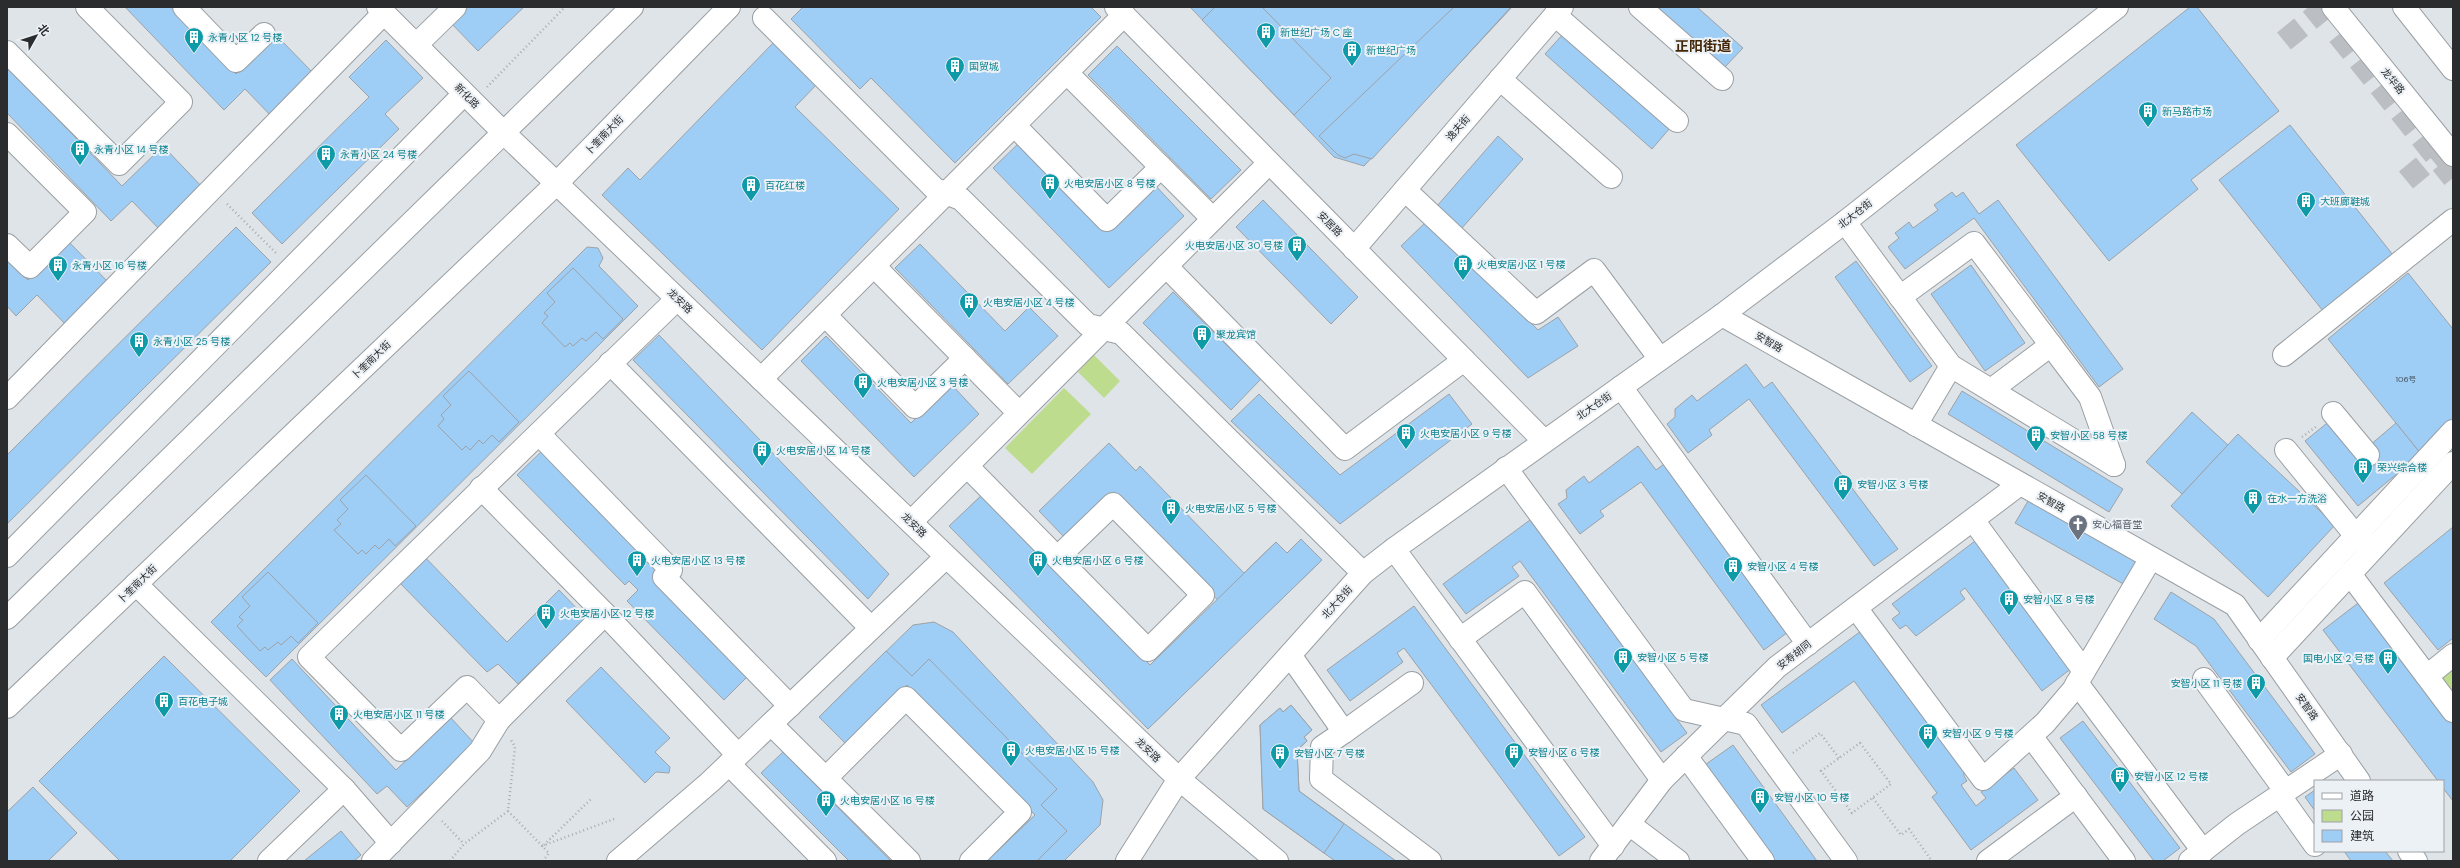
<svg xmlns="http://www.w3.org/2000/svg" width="2460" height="868" viewBox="0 0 2460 868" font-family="'DM Sans','Noto Sans SC',sans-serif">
	<rect width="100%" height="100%" fill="#dfe4e8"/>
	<g fill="#bddc8d">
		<polygon points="1094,355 1120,381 1104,398 1078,372"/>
		<polygon points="1064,388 1091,414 1032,474 1005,448"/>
		<polygon points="2453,668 2453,698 2438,679"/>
	</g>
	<g fill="#9ecdf5" stroke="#9ea2a6">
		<polygon points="125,7 171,7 236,74 276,35 319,79 275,120 245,89 224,110"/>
		<polygon points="463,7 524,7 478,51 449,21"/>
		<polygon points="803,7 1091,7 1101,17 955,163 871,78 860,89 791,19"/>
		<polygon points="1190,7 1512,7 1364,166 1334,157"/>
		<polygon points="1215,7 1262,7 1331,78 1294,115 1202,20"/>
		<polygon points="1454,7 1511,7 1372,159 1354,154 1345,158 1338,155 1319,136"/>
		<polygon points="1653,7 1697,7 1743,48 1723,69"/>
		<polygon points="2190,7 2197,7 2279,111 2191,180 2198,189 2109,261 2016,145"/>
		<polygon points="1564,33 1670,128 1652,149 1545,54"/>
		<polygon points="386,40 423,78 385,114 399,129 282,244 252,213 369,97 349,77"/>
		<polygon points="776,40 819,82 795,107 899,209 762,350 602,195 628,168 640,180"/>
		<polygon points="1117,46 1241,170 1211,199 1088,75"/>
		<polygon points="7,66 122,186 163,146 205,190 162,232 132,201 111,221 7,113"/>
		<polygon points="2290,125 2393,255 2323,311 2219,180"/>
		<polygon points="1498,136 1523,159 1462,228 1437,206"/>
		<polygon points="1020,142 1106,231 1154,184 1184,216 1109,288 993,168"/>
		<polygon points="1952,192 1956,197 1963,192 1979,214 1998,200 2123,369 2099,387 1974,218 1905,269 1888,247 1899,238 1895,233 1909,222 1913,228 1938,210 1934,205"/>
		<polygon points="1263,200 1358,297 1331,324 1236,227"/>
		<polygon points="1429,219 1538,330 1558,317 1578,346 1528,378 1401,246"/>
		<polygon points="236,227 271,262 7,524 7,455"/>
		<polygon points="68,241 111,285 67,326 37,295 16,316 7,306 7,259 28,280"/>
		<polygon points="920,244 1005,331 1029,307 1058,336 1008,384 895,268"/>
		<polygon points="587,247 598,248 603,258 599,266 638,306 266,677 211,622"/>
		<polygon points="1856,261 1932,366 1910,382 1835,277"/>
		<polygon points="1971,265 2025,343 1985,371 1931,294"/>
		<polygon points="573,268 623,319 603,339 596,332 586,341 582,338 573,346 570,343 565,347 542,323 548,316 544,313 555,302 547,293"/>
		<polygon points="2408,273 2453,329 2453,419 2421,454 2328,339"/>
		<polygon points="1173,292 1261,379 1231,410 1143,323"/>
		<polygon points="659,335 889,574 868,599 633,360"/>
		<polygon points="826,336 911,423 951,384 979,414 914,477 801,361"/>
		<polygon points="1746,364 1764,388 1772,382 1898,549 1874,566 1749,399 1709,430 1712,435 1688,453 1667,424 1675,417 1675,409 1692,395 1697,401"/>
		<polygon points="469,371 519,422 499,442 492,435 483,444 479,440 470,450 466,446 462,450 438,426 444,419 441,415 451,405 443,396"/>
		<polygon points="1962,391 2123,489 2109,512 1948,414"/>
		<polygon points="1259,394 1340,475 1449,394 1472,424 1340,524 1231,421"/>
		<polygon points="2192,412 2228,445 2182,494 2146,462"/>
		<polygon points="2332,419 2369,446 2396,423 2421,454 2358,506 2305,441"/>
		<polygon points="2238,434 2335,525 2268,597 2171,506"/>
		<polygon points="1109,443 1136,471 1140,466 1244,573 1276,542 1287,553 1301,539 1322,560 1248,631 1114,494 1067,540 1039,511"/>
		<polygon points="1638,446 1656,470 1664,464 1788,632 1764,650 1641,482 1600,511 1604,516 1580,534 1558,504 1567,498 1566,490 1584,476 1589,483"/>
		<polygon points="543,450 658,568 653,574 750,674 724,700 627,601 638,590 629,581 625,585 517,475"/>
		<polygon points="366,475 416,526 395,546 389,539 379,549 375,545 366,554 362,550 358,554 334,530 341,524 337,520 348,509 340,500"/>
		<polygon points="983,494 1150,665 1180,636 1193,648 1207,634 1226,653 1154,723 957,519"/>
		<polygon points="983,494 1150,665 1276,542 1287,553 1301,539 1322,560 1148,729 949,526"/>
		<polygon points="2031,496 2140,558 2125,585 2015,523"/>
		<polygon points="1530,520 1687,733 1661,752 1520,561 1512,567 1519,576 1466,614 1443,584"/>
		<polygon points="2453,527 2453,638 2438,650 2384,583"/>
		<polygon points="1975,541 2072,668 2042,691 1965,588 1960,592 1965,599 1916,636 1906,625 1900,629 1892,619 1900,613 1892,604"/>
		<polygon points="421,553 507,642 559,590 586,618 518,684 498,664 487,672 395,578"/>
		<polygon points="268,572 318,623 298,643 291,636 281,645 278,642 268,650 265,647 260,651 237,626 243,620 239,617 250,606 242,597"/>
		<polygon points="2171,592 2214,619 2315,754 2291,772 2196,646 2154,619"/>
		<polygon points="2362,600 2453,721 2453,801 2443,788 2443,781 2438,781 2323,630"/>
		<polygon points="1414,606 1585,837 1559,856 1404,648 1397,653 1403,662 1350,701 1327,670"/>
		<polygon points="934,622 953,632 1093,782 1103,800 1100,825 1064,861 987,861 1035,815 907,685 846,744 819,717 913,625"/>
		<polygon points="1861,631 1964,769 1964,776 1967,781 1961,785 1976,806 1986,798 1981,792 2014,768 2038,800 1971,850 1932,797 1937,793 1854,681 1782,733 1761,705"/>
		<polygon points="886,651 912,676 929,659 1057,789 1041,805 1067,831 1037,861 987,861 1035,815 907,685 846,744 819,717"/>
		<polygon points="164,656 300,791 230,861 120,861 39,781"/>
		<polygon points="292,659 396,770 451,718 475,744 407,807 387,786 377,794 270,680"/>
		<polygon points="601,667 670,738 655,752 670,767 669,773 656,772 645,783 566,701"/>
		<polygon points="1291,705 1312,730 1304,737 1307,741 1297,750 1299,791 1396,861 1335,861 1263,809 1260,725 1280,708 1283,712"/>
		<polygon points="1291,705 1312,730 1304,737 1307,741 1297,750 1299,791 1344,824 1324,853 1263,809 1260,725 1280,708 1283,712"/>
		<polygon points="2083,721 2180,848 2163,861 2154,861 2060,738"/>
		<polygon points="1733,745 1817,861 1770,861 1702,767"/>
		<polygon points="783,752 891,861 849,861 761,773"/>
		<polygon points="33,787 77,833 48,861 7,861 7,812"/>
		<polygon points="2315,790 2315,811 2305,797"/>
		<polygon points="341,831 361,855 354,861 304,861"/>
		<polygon points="2344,851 2385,851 2393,861 2351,861"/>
	</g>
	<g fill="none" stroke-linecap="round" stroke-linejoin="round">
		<g stroke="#bbbfc3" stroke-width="22" stroke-dasharray="22 11" stroke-linecap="butt">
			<polyline points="2338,35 2453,178"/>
			<polyline points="2284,41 2326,7"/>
			<polyline points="2406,180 2447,146"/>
		</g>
		<defs>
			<g id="street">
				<polyline points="184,7 236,61 264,34"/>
				<polyline points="1116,7 1544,441"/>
				<polyline points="1640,7 1722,79"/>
				<polyline points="1555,15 1677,121"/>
				<polyline points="764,18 935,189 961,199 1088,325 1121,333 1363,573"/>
				<polyline points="416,45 455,7"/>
				<polyline points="7,52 119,164 181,102 87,7"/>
				<polyline points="1067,73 1213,219"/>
				<polyline points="1500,79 1611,177"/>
				<polyline points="1014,125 1107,220 1161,167"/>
				<polyline points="7,134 85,212 30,267 7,245"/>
				<polyline points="1405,190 1536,313 1594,270 1660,359"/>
				<polyline points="1845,222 1951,366 1916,425"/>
				<polyline points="1354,249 1562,7"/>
				<polyline points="874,266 1019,413"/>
				<polyline points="1166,266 1345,449 1464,360"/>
				<polyline points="1900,297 1974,243 2090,397 2114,465"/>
				<polyline points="677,299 309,657 401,750 467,687 499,720 605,614 738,755"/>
				<polyline points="825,315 915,407 965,358"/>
				<polyline points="1722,315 2235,605 2359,781"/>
				<polyline points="2284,355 2453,220"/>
				<polyline points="610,363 871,628"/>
				<polyline points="1951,366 2114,465"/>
				<polyline points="761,379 1124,15"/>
				<polyline points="1621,387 1808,644"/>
				<polyline points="1991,390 2051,345"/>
				<polyline points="7,398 384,13"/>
				<polyline points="2333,413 2368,455"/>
				<polyline points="541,436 671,570 664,577 790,706"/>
				<polyline points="2286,450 2356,536 2367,545"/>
				<polyline points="967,466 1148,650 1203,595 1113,504 1058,557"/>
				<polyline points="1506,468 1684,710 1746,724 1846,861"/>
				<polyline points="481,488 605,614"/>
				<polyline points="1973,520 2084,671"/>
				<polyline points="911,522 1269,163"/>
				<polyline points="1394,549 1613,846"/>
				<polyline points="7,556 464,94"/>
				<polyline points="2350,574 2453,711"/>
				<polyline points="136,584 344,789 269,861"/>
				<polyline points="1856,608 1983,779 2045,723 2073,690 2151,558"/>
				<polyline points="1460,639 1525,592 1662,780"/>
				<polyline points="2259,640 2453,431"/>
				<polyline points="1290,655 1344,732 1322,747 1321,779 1430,861"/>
				<polyline points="2272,658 2453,463"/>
				<polyline points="2427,676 2453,655"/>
				<polyline points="2204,679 2281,785 2285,803 2315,845"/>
				<polyline points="2077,683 2203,851"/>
				<polyline points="771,724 909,861"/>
				<polyline points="1344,732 1412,683"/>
				<polyline points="2031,736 2124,861"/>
				<polyline points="1686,756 1763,861"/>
				<polyline points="729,764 825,861"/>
				<polyline points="826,778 906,698 1020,812 971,861"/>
				<polyline points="344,789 391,843"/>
				<polyline points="1629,824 1678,861"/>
				<polyline points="2409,851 2416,861"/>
				<polyline points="373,861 480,751 499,720"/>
				<polyline points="618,861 710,782 946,557"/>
				<polyline points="1127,861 1179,779 1363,573 1394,549 1722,315 1845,222 2117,7"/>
				<polyline points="1601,861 1662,780 1777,667 2020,484"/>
				<polyline points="1988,861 2076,796"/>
				<polyline points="2190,861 2237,824 2341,754"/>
			</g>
			<polyline id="secondary" points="378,7 504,133 1179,779 1277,861"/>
			<g id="primary">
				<polyline points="2333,7 2453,155"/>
				<polyline points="2404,7 2453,69"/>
				<polyline points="7,618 632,7"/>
				<polyline points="7,707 557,183 729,7"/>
			</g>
		</defs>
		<use href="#street" stroke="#9a9fa3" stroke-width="24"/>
		<use href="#secondary" stroke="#9a9fa3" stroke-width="24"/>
		<use href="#primary" stroke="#9a9fa3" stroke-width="24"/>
		<g stroke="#a8acaf" stroke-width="2.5" stroke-dasharray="1 3" stroke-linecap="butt">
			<polyline points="487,87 565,7"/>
			<polyline points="227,204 277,254"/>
			<polyline points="2302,437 2317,426"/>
			<polygon points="1860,743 1891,784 1852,813 1821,771"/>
			<polyline points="1793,753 1820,733 1839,758"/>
			<polyline points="1873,798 1901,835 1909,829 1932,861"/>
			<polyline points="508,811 549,853 543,861"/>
			<polyline points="442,821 464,844"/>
			<polyline points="544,845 591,799"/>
			<polyline points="542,846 614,819"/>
			<polyline points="450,861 464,844 508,811 515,747 511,740"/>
		</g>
		<use href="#street" stroke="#fff" stroke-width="22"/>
		<use href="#secondary" stroke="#fff" stroke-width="22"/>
		<use href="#primary" stroke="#fff" stroke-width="22"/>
	</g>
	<defs>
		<symbol id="building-pin" viewBox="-11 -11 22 30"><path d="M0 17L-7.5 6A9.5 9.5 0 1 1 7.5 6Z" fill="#0f9aa8" stroke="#ecf1f6"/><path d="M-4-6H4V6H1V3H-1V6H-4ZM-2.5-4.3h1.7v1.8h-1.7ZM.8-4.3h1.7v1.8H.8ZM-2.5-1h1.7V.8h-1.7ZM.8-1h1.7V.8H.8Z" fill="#fff"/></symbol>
		<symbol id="church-pin" viewBox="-11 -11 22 30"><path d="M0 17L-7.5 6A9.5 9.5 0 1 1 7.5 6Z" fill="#6b7280" stroke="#ecf1f6"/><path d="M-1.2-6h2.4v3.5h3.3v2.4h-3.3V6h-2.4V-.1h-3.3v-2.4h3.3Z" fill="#fff"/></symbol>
	</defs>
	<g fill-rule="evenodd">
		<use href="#building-pin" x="1255" y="21" width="22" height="30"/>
		<use href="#building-pin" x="183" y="26" width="22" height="30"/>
		<use href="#building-pin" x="1341" y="39" width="22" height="30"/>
		<use href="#building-pin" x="944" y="55" width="22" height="30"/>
		<use href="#building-pin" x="2137" y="100" width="22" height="30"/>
		<use href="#building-pin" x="69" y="138" width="22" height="30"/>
		<use href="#building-pin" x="315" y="143" width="22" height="30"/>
		<use href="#building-pin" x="1039" y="172" width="22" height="30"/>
		<use href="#building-pin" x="740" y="174" width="22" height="30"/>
		<use href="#building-pin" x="2295" y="190" width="22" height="30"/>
		<use href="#building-pin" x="1286" y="234" width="22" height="30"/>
		<use href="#building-pin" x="1452" y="253" width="22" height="30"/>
		<use href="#building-pin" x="47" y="254" width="22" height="30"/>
		<use href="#building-pin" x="958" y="291" width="22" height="30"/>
		<use href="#building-pin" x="1191" y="323" width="22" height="30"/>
		<use href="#building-pin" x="128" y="330" width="22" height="30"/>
		<use href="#building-pin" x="852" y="371" width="22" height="30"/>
		<use href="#building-pin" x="1395" y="422" width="22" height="30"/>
		<use href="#building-pin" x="2025" y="424" width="22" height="30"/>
		<use href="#building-pin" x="751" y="439" width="22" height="30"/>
		<use href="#building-pin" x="2352" y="456" width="22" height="30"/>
		<use href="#building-pin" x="1832" y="473" width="22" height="30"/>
		<use href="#building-pin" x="2242" y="487" width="22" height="30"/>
		<use href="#building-pin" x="1160" y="497" width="22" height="30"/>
		<use href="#church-pin" x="2067" y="513" width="22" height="30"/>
		<use href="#building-pin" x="626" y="549" width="22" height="30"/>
		<use href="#building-pin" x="1027" y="549" width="22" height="30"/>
		<use href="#building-pin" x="1722" y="555" width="22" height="30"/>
		<use href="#building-pin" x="1998" y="588" width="22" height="30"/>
		<use href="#building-pin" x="535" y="602" width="22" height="30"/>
		<use href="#building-pin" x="1612" y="646" width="22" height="30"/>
		<use href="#building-pin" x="2377" y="647" width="22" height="30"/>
		<use href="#building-pin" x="2245" y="672" width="22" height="30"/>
		<use href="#building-pin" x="153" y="690" width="22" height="30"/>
		<use href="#building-pin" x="328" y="703" width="22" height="30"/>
		<use href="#building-pin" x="1917" y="722" width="22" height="30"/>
		<use href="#building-pin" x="1000" y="739" width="22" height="30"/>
		<use href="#building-pin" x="1503" y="741" width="22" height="30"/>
		<use href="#building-pin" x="1269" y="742" width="22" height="30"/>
		<use href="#building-pin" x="2109" y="765" width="22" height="30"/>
		<use href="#building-pin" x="1749" y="786" width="22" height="30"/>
		<use href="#building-pin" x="815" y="789" width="22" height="30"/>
	</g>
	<g text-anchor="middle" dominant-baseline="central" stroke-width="4" stroke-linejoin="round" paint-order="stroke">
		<g font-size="8" fill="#47545f">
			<text x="2406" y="379">106号</text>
		</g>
		<g font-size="10" fill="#0d838f" stroke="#ecf1f6" text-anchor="start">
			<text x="1280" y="32">新世纪广场 C 座</text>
			<text x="208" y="37">永青小区 12 号楼</text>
			<text x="1366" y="50">新世纪广场</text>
			<text x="969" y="66">国贸城</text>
			<text x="2162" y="111">新马路市场</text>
			<text x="94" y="149">永青小区 14 号楼</text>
			<text x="340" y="154">永青小区 24 号楼</text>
			<text x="1064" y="183">火电安居小区 8 号楼</text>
			<text x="765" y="185">百花红楼</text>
			<text x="2320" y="201">大班廊鞋城</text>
			<text x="1283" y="245" text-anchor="end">火电安居小区 30 号楼</text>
			<text x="1477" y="264">火电安居小区 1 号楼</text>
			<text x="72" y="265">永青小区 16 号楼</text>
			<text x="983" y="302">火电安居小区 4 号楼</text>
			<text x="1216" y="334">聚龙宾馆</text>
			<text x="153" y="341">永青小区 25 号楼</text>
			<text x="877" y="382">火电安居小区 3 号楼</text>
			<text x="1420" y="433">火电安居小区 9 号楼</text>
			<text x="2050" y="435">安智小区 58 号楼</text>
			<text x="776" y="450">火电安居小区 14 号楼</text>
			<text x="2377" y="467">荣兴综合楼</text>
			<text x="1857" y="484">安智小区 3 号楼</text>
			<text x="2267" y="498">在水一方洗浴</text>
			<text x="1185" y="508">火电安居小区 5 号楼</text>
			<text x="651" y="560">火电安居小区 13 号楼</text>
			<text x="1052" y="560">火电安居小区 6 号楼</text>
			<text x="1747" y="566">安智小区 4 号楼</text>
			<text x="2023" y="599">安智小区 8 号楼</text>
			<text x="560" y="613">火电安居小区 12 号楼</text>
			<text x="1637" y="657">安智小区 5 号楼</text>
			<text x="2374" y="658" text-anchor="end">国电小区 2 号楼</text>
			<text x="2242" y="683" text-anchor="end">安智小区 11 号楼</text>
			<text x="178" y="701">百花电子城</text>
			<text x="353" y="714">火电安居小区 11 号楼</text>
			<text x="1942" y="733">安智小区 9 号楼</text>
			<text x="1025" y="750">火电安居小区 15 号楼</text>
			<text x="1528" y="752">安智小区 6 号楼</text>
			<text x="1294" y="753">安智小区 7 号楼</text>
			<text x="2134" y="776">安智小区 12 号楼</text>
			<text x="1774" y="797">安智小区 10 号楼</text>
			<text x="840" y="800">火电安居小区 16 号楼</text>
		</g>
		<g font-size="10" fill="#2a2c2d" stroke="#ecf1f6">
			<text transform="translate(2393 81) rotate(51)">龙华路</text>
			<text transform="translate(467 96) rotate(45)">新化路</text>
			<text transform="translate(1458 128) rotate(-49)">逸夫街</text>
			<text transform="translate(604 135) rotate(-46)">卜奎南大街</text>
			<text transform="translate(1855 214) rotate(-38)">北大仓街</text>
			<text transform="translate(1330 224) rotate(45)">安居路</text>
			<text transform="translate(680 301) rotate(44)">龙安路</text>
			<text transform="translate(1769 342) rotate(30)">安智路</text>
			<text transform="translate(371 360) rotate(-44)">卜奎南大街</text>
			<text transform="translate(1594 406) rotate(-35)">北大仓街</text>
			<text transform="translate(2051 502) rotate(29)">安智路</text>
			<text transform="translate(914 525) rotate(44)">龙安路</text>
			<text transform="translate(137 584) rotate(-44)">卜奎南大街</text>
			<text transform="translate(1337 602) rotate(-48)">北大仓街</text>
			<text transform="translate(1794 655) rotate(-38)">安寿胡同</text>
			<text transform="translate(2307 707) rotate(55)">安智路</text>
			<text transform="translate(1148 750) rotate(44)">龙安路</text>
		</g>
		<g font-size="10" fill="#5b616d" stroke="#ecf1f6" text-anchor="start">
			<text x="2092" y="524">安心福音堂</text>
		</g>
		<g font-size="14" font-weight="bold" fill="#422607" stroke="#ecf1f6">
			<text x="1703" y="46">正阳街道</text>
		</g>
	</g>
	<rect width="2460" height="868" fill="none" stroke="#2a2c2d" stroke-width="16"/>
	<rect x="2314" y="780" width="130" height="72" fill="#ecf1f6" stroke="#9ea2a6"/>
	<rect x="2322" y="793" width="20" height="6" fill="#ffffff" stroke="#9ea2a6"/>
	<text x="2350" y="800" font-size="12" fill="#2a2c2d">道路</text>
	<rect x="2322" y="810" width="20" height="12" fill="#bddc8d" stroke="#9ea2a6"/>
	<text x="2350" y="820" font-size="12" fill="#2a2c2d">公园</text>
	<rect x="2322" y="830" width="20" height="12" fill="#9ecdf5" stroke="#9ea2a6"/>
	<text x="2350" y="840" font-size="12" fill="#2a2c2d">建筑</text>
	<g transform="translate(36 36) rotate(51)" stroke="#ecf1f6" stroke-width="3" paint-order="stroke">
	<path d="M0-3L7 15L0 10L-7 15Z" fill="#2a2c2d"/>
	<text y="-6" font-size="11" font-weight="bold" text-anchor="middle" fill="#2a2c2d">北</text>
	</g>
</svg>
